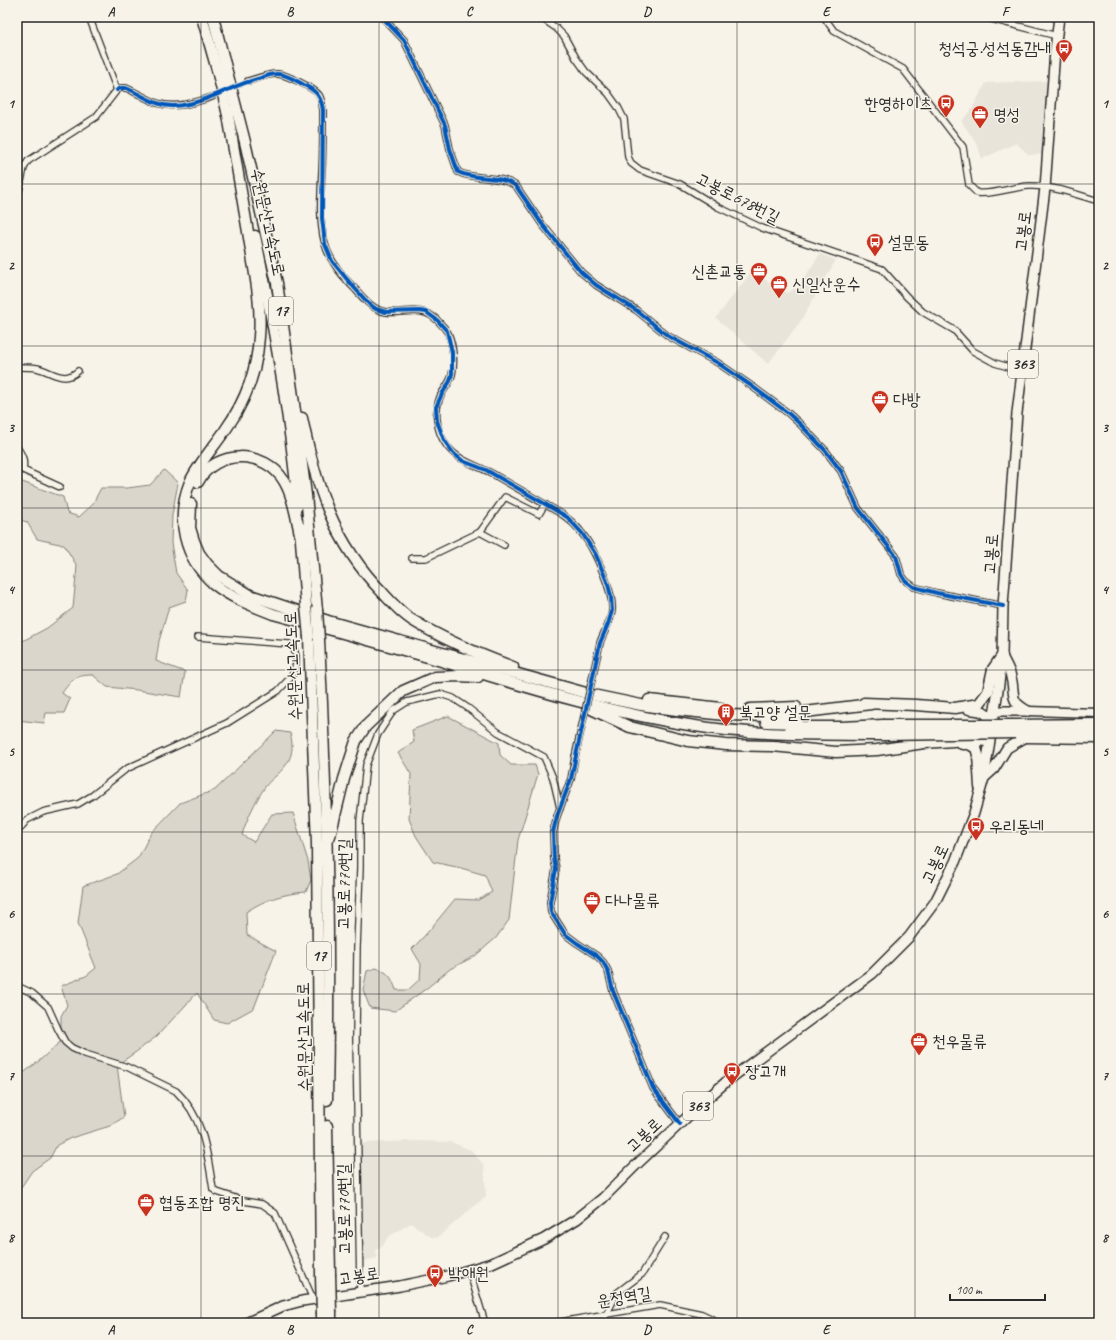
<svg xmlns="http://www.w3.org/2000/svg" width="1116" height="1340" viewBox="0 0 1116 1340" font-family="Caveat,'Poor Story',sans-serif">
	<rect width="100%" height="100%" fill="#f7f3e8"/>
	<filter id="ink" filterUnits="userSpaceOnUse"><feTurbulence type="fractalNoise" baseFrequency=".025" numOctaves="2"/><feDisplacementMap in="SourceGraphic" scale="8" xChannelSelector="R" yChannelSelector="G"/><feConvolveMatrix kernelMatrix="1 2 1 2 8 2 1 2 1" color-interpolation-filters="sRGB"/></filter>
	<g filter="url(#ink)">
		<g fill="#e8e4da">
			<polygon points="1049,81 1044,154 1029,155 1016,143 982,159 977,144 961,121 972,109 986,83"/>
			<polygon points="820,254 836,260 800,322 768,364 716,318 752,271 787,293 799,286"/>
			<polygon points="416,1141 451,1142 471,1150 484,1165 486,1196 437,1238 431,1237 411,1223 388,1237 382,1247 375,1250 377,1258 363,1261 360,1143"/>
		</g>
		<g fill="#dad6cc" stroke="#82807c">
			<path d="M 164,470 L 178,483 L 172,515 L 171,543 L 176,573 L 188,590 L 186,601 L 169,607 L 159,641 L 156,661 L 185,672 L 181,697 L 137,690 L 107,687 L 93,675 C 76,675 72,679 62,693 L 70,699 L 64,713 L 46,713 L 44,723 L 17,720 L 17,644 L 47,628 L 73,608 L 77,566 L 64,545 L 37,539 L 27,522 L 17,519 L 17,480 L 63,497 L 67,513 L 79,517 L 92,505 L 101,488 L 127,488 L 150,485 Z"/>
			<path d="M 448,716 L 499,743 L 500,755 L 511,765 L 535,765 L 538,774 L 518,840 L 509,920 L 496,938 L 475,956 L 450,969 L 427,988 L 395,1011 L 370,1008 L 363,990 L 367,971 L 376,968 C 389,972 392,978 396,990 L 408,990 L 420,979 L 421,964 L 412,949 L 427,933 L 455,899 L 478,900 L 492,892 L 485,875 L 461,868 L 433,862 L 416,836 L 409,819 L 411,774 L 398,753 L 414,742 L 412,730 Z"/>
			<path d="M 276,731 L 290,733 C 295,750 291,762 278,774 C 274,778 268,782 265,787 C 255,802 247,818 242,835 L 254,842 L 272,814 L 293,813 L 308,861 L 311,880 L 306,892 C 283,894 265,899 246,912 L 247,935 L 276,951 L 254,1008 L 227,1023 L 214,1020 L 197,993 L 157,1036 L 136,1052 L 117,1065 L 124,1117 L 110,1126 L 71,1138 L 57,1145 L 50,1158 L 32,1171 L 17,1193 L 17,1078 L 39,1061 L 61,1041 L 61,1016 L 67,1005 L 61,986 L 86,976 L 96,968 L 78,923 L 83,886 L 117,874 L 138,858 L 151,833 L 180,803 L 215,790 Z"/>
		</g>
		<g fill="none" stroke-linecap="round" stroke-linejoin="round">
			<polyline stroke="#cecbc2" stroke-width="5.5" stroke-dasharray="5.5 3" stroke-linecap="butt" points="212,97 248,81"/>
			<defs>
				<g id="street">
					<path d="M 382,17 L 404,40 L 445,125 L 450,149 L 458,172 C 476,181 499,174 516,186 L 542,224 L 581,272 L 596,285 L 636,310 L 668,336 L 718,363 L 753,387 L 788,413 L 800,424 L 825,450 L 841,471 L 858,508 L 896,556 L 901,574 L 906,581 L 914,587 L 937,593 L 1003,606"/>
					<polyline points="540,17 556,28 564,36 576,58 586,72 608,93 618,107 624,119 628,157 631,163 640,170 680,184 718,207 762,228 882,269 907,297 923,312 954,330 973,351 995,363 1022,371"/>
					<path d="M 824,17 L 834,31 L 903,69 L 963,147 L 969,185 L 977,193 C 995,195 1011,187 1029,186 C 1051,185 1078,195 1099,201"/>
					<polyline points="983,17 1057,36"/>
					<path d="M 248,81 C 256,79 269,73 278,74 C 287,75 314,88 319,95 C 322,100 322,105 323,110 C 323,130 323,150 322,170 C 321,196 318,226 327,250 C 333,265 345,279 356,290 C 365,300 373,310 386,312 C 405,314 421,305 437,320 C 441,324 445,328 448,333 C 453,345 455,362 452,375 C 450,382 446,387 442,393 C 433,409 436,431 447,446 C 459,462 475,464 491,473 C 510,484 528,494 546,505 C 553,509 561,513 567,518 C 584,531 594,551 602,570 C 607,582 613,597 612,611 C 611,622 603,633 600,643"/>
					<path d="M 117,90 L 121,88 L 126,88 C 136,92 146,99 157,103 C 175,109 194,103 212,97"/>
					<polyline points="17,200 24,168 28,161 96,117 117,90 89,17"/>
					<path d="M 17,367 C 23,367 30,367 37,368 C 53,372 64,384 78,371"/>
					<path d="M 17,447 C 22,455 25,460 23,470 L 60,487"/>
					<polyline points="480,532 504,545"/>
					<polyline points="412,558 426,558 480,532 505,497 539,514 545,504"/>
					<polyline points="575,757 571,779 557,816 553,832 554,859 556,869 550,902 551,912 565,934 577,943 597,956 603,962 608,971 613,991 653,1088 680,1124"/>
					<polyline points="17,832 27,820 43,812 78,804 93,795 126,769 227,723 278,691 292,676 296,664 296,656 294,649 289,644 198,637"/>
					<path d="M 17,986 L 32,993 L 48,1007 L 58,1029 L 65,1042 L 72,1048 L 85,1054 L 127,1067 L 176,1091 C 204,1118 207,1152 213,1189 L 217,1192 L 244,1201 L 262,1204 L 275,1213 L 313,1299"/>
					<polyline points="469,1270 485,1323"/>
					<polyline points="360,1292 356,1037 357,948 360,868 360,821 366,765 378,734 393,711 407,702 440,694 453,698 468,708 498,732 544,757 553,778 560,808"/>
					<polyline points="268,1323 269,1312"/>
					<polyline points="554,1323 660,1305 702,1314 721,1323"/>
					<polyline points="602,1323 617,1293 642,1274 665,1237"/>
				</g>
				<g id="secondary">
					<polyline points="1028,711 1099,713"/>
					<polyline points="1025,738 1099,739"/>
				</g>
				<g id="primary">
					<path d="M 1002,656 C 1005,663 1010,670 1011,677 C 1016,696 1008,700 1028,711"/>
					<polyline points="995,711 1027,711"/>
					<polyline points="984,778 994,769 1007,748 1024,738"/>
					<polyline points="246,1323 283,1306 302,1301 400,1286 448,1276 492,1263 544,1239 577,1219 603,1198 633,1168 700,1105 727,1081 872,974 909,937 935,902 955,862 974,813 984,778 999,684 1002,656 1003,606 1017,413 1045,188 1055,50 1059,17"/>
				</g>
				<g id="highway">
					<polyline points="202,17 217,70 228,115"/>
					<polyline points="213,17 245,142 277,283 295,411 306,495 317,610"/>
					<path d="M 227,109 C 234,152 242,195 249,238 C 254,270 262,304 259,337 C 257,370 245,402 226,429 C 214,447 199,463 190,482 C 175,519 184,558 214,584 C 231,598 253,606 273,614 C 336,631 399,648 461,667 C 538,691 616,714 695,726 C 757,736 821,734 884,735"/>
					<path d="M 255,236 C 274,325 290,415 298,505"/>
					<path d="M 302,418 C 316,486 333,542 383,593 C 392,603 401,613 412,620 C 444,640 478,654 513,667"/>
					<path d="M 198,482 C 215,449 265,449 284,481 C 293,496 296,516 300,534"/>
					<polyline points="191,504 190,528 194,541 199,553 207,564 219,576 250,595 328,621 593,695 641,705 677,710 725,715 772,716 871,704"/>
					<polyline points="300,527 306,606"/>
					<polyline points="309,637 317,844 321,1275"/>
					<path d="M 319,640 C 327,793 330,947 327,1100"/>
					<polyline points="649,700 721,708"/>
					<polyline points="864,703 916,705 955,708 979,704 988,692 993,669 1002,656"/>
					<polyline points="587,707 630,727 688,741 726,745 772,746 836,752 877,750 924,743 968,740 989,741"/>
					<polyline points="750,709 796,707"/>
					<path d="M 969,709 C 982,710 986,711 993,723"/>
					<polyline points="766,722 798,723"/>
					<polyline points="1013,725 1099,724"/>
					<polyline points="790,727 842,727 883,725"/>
					<polyline points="1015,733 1099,732"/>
					<polyline points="962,744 969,744 976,748 978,755 980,787"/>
					<polyline points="330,836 344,779 356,741 366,726 403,691 435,677 459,676 478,677"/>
					<polyline points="327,1126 330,1274"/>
					<polyline points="331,1312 331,1323"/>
					<polyline points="322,1314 322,1323"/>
				</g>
			</defs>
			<use href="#street" stroke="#2b2b2b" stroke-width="8"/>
			<use href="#secondary" stroke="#2b2b2b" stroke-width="11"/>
			<use href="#primary" stroke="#2b2b2b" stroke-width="12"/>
			<use href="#highway" stroke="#2b2b2b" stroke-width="13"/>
			<use href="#street" stroke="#f7f3e8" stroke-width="5.5"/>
			<use href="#secondary" stroke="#f7f3e8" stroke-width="8"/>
			<use href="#primary" stroke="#f7f3e8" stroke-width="9"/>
			<use href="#highway" stroke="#f7f3e8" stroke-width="10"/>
			<defs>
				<polyline id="street-bridge" points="575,757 600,643"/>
				<g id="highway-bridge">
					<polyline points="306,606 309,637"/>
					<polyline points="317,610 319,640"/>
					<polyline points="883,725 1013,725"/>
					<polyline points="884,735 1015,733"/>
					<polyline points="330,1274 331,1312"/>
					<polyline points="321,1275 322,1314"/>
				</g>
			</defs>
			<use href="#street-bridge" stroke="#2b2b2b" stroke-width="8" stroke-linecap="butt"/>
			<use href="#highway-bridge" stroke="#2b2b2b" stroke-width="13" stroke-linecap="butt"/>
			<use href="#street-bridge" stroke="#f7f3e8" stroke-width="5.5"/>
			<use href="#highway-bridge" stroke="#f7f3e8" stroke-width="10"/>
			<defs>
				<g id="cycleway">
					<path d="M 382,17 L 404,40 L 445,125 L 450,149 L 458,172 C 476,181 499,174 516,186 L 542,224 L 581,272 L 596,285 L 636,310 L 668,336 L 718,363 L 753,387 L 788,413 L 800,424 L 825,450 L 841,471 L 858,508 L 896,556 L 901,574 L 906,581 L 914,587 L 937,593 L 1003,606"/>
					<path d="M 117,90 L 121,88 L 126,88 C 141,94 157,107 174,106 C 206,104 231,85 261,78 C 266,76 271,74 276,74 C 285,73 297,81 304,85 C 317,91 321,97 323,110 L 322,218 L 325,244 L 332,261 L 350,283 L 369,304 L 376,309 L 386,312 L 419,311 L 426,312 L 437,320 L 447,331 L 452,352 L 452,374 L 450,381 L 442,394 L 436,407 L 437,421 L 444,440 L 453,453 L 463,461 L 486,470 L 545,504 L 567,517 L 582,533 L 596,555 L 608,584 L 611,597 L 612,611 L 608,624 L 600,643 L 571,779 L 557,816 L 553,832 L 554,859 L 556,869 L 550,902 L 551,912 L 565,934 L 577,943 L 597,956 L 603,962 L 608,971 L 613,991 L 653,1088 L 680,1124"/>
				</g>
			</defs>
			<use href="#cycleway" stroke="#f7f3e8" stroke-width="6"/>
			<use href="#cycleway" stroke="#0057b8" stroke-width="4"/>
		</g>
	</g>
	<path fill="none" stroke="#2b2b2b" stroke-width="1" stroke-opacity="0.55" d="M 201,17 L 201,1323M 379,17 L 379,1323M 558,17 L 558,1323M 737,17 L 737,1323M 915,17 L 915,1323M 17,184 L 1099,184M 17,346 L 1099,346M 17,508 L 1099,508M 17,670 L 1099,670M 17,832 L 1099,832M 17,994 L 1099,994M 17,1156 L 1099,1156"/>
	<defs>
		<symbol id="bus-pin" viewBox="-11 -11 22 30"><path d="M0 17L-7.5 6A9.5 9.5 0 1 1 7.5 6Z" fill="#c8321e" stroke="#f7f3e8"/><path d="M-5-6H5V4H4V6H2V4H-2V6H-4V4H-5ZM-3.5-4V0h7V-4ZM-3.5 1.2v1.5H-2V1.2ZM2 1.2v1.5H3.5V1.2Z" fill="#fff"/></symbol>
		<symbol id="office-pin" viewBox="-11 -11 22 30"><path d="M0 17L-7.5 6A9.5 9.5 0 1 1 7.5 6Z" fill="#c8321e" stroke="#f7f3e8"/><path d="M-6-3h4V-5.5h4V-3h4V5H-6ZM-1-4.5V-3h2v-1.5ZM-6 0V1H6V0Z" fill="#fff"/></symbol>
		<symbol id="building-pin" viewBox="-11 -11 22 30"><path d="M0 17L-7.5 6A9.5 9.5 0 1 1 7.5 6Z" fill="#c8321e" stroke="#f7f3e8"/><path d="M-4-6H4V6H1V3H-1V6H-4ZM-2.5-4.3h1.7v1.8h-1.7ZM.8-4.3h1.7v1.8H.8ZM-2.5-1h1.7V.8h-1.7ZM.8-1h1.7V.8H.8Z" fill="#fff"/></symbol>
	</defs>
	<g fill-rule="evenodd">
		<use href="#bus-pin" x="1054" y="38" width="20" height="27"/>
		<use href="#bus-pin" x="936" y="93" width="20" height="27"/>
		<use href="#office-pin" x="970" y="104" width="20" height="27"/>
		<use href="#bus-pin" x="865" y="232" width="20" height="27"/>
		<use href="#office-pin" x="749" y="261" width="20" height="27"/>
		<use href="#office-pin" x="769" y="274" width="20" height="27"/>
		<use href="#office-pin" x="870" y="389" width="20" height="27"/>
		<use href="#building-pin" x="716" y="702" width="20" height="27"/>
		<use href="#bus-pin" x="966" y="816" width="20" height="27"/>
		<use href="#office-pin" x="582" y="890" width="20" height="27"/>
		<use href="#office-pin" x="909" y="1031" width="20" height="27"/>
		<use href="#bus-pin" x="722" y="1061" width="20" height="27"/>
		<use href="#office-pin" x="136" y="1192" width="20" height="27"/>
		<use href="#bus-pin" x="425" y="1263" width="20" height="27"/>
	</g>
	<g text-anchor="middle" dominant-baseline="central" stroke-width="3" stroke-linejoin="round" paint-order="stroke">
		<g fill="#f7f3e8" stroke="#686764" stroke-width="1">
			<rect x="269" y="297" width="24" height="28" rx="3"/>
			<rect x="1008" y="350" width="30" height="28" rx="3"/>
			<rect x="307" y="942" width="24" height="28" rx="3"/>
			<rect x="683" y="1092" width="30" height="28" rx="3"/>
		</g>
		<g font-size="16" font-weight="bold" fill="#2b2b2b">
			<text x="281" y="311">17</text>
			<text x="1023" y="364">363</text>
			<text x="319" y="956">17</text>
			<text x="698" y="1106">363</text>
		</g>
		<g font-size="17" fill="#2b2b2b" stroke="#f7f3e8" text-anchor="start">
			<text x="1051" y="48" text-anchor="end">청석궁.성석동감내</text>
			<text x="933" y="103" text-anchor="end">한영하이츠</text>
			<text x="993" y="114">명성</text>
			<text x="888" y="242">설문동</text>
			<text x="746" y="271" text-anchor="end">신촌교통</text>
			<text x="792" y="284">신일산운수</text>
			<text x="893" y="399">다방</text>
			<text x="739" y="712">북고양 설문</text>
			<text x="989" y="826">우리동네</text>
			<text x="605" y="900">다나물류</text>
			<text x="932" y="1041">천우물류</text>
			<text x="745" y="1071">장고개</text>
			<text x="159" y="1202">협동조합 명진</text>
			<text x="448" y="1273">박애원</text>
		</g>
		<g font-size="17" fill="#2b2b2b" stroke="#f7f3e8">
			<text transform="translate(738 198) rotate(27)">고봉로678번길</text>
			<text transform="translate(268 222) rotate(78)">수원문산고속도로</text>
			<text transform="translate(1023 231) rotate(-83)">고봉로</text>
			<text transform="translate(991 554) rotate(-86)">고봉로</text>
			<text transform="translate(293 666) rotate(-93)">수원문산고속도로</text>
			<text transform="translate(935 864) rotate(-65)">고봉로</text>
			<text transform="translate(344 884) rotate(-89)">고봉로770번길</text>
			<text transform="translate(304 1037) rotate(-91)">수원문산고속도로</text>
			<text transform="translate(644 1135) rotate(-43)">고봉로</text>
			<text transform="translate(344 1209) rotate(-91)">고봉로770번길</text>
			<text transform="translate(359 1276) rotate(-9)">고봉로</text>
			<text transform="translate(624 1297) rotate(-9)">운정역길</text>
		</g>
	</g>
	<rect width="1116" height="1340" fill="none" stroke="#f7f3e8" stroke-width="44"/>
	<path d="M950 1294v6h95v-6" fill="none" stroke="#2b2b2b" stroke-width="2"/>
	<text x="956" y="1294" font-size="12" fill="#2b2b2b" stroke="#f7f3e8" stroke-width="3" paint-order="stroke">100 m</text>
	<rect x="22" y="22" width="1072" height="1296" fill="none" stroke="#2b2b2b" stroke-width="1.5"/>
	<g font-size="13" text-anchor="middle" font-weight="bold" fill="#2b2b2b">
		<text x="111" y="16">A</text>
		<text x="290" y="16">B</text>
		<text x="469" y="16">C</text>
		<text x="647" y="16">D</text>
		<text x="826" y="16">E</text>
		<text x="1005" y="16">F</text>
		<text x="11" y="108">1</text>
		<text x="1105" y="108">1</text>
		<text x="11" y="270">2</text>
		<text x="1105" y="270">2</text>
		<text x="11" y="432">3</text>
		<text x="1105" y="432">3</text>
		<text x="11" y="594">4</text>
		<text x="1105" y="594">4</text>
		<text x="11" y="756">5</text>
		<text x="1105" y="756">5</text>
		<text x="11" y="918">6</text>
		<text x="1105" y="918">6</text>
		<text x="11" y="1080">7</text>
		<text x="1105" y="1080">7</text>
		<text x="11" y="1242">8</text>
		<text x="1105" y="1242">8</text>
		<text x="111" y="1334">A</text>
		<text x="290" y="1334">B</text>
		<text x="469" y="1334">C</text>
		<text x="647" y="1334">D</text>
		<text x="826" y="1334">E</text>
		<text x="1005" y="1334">F</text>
	</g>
</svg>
